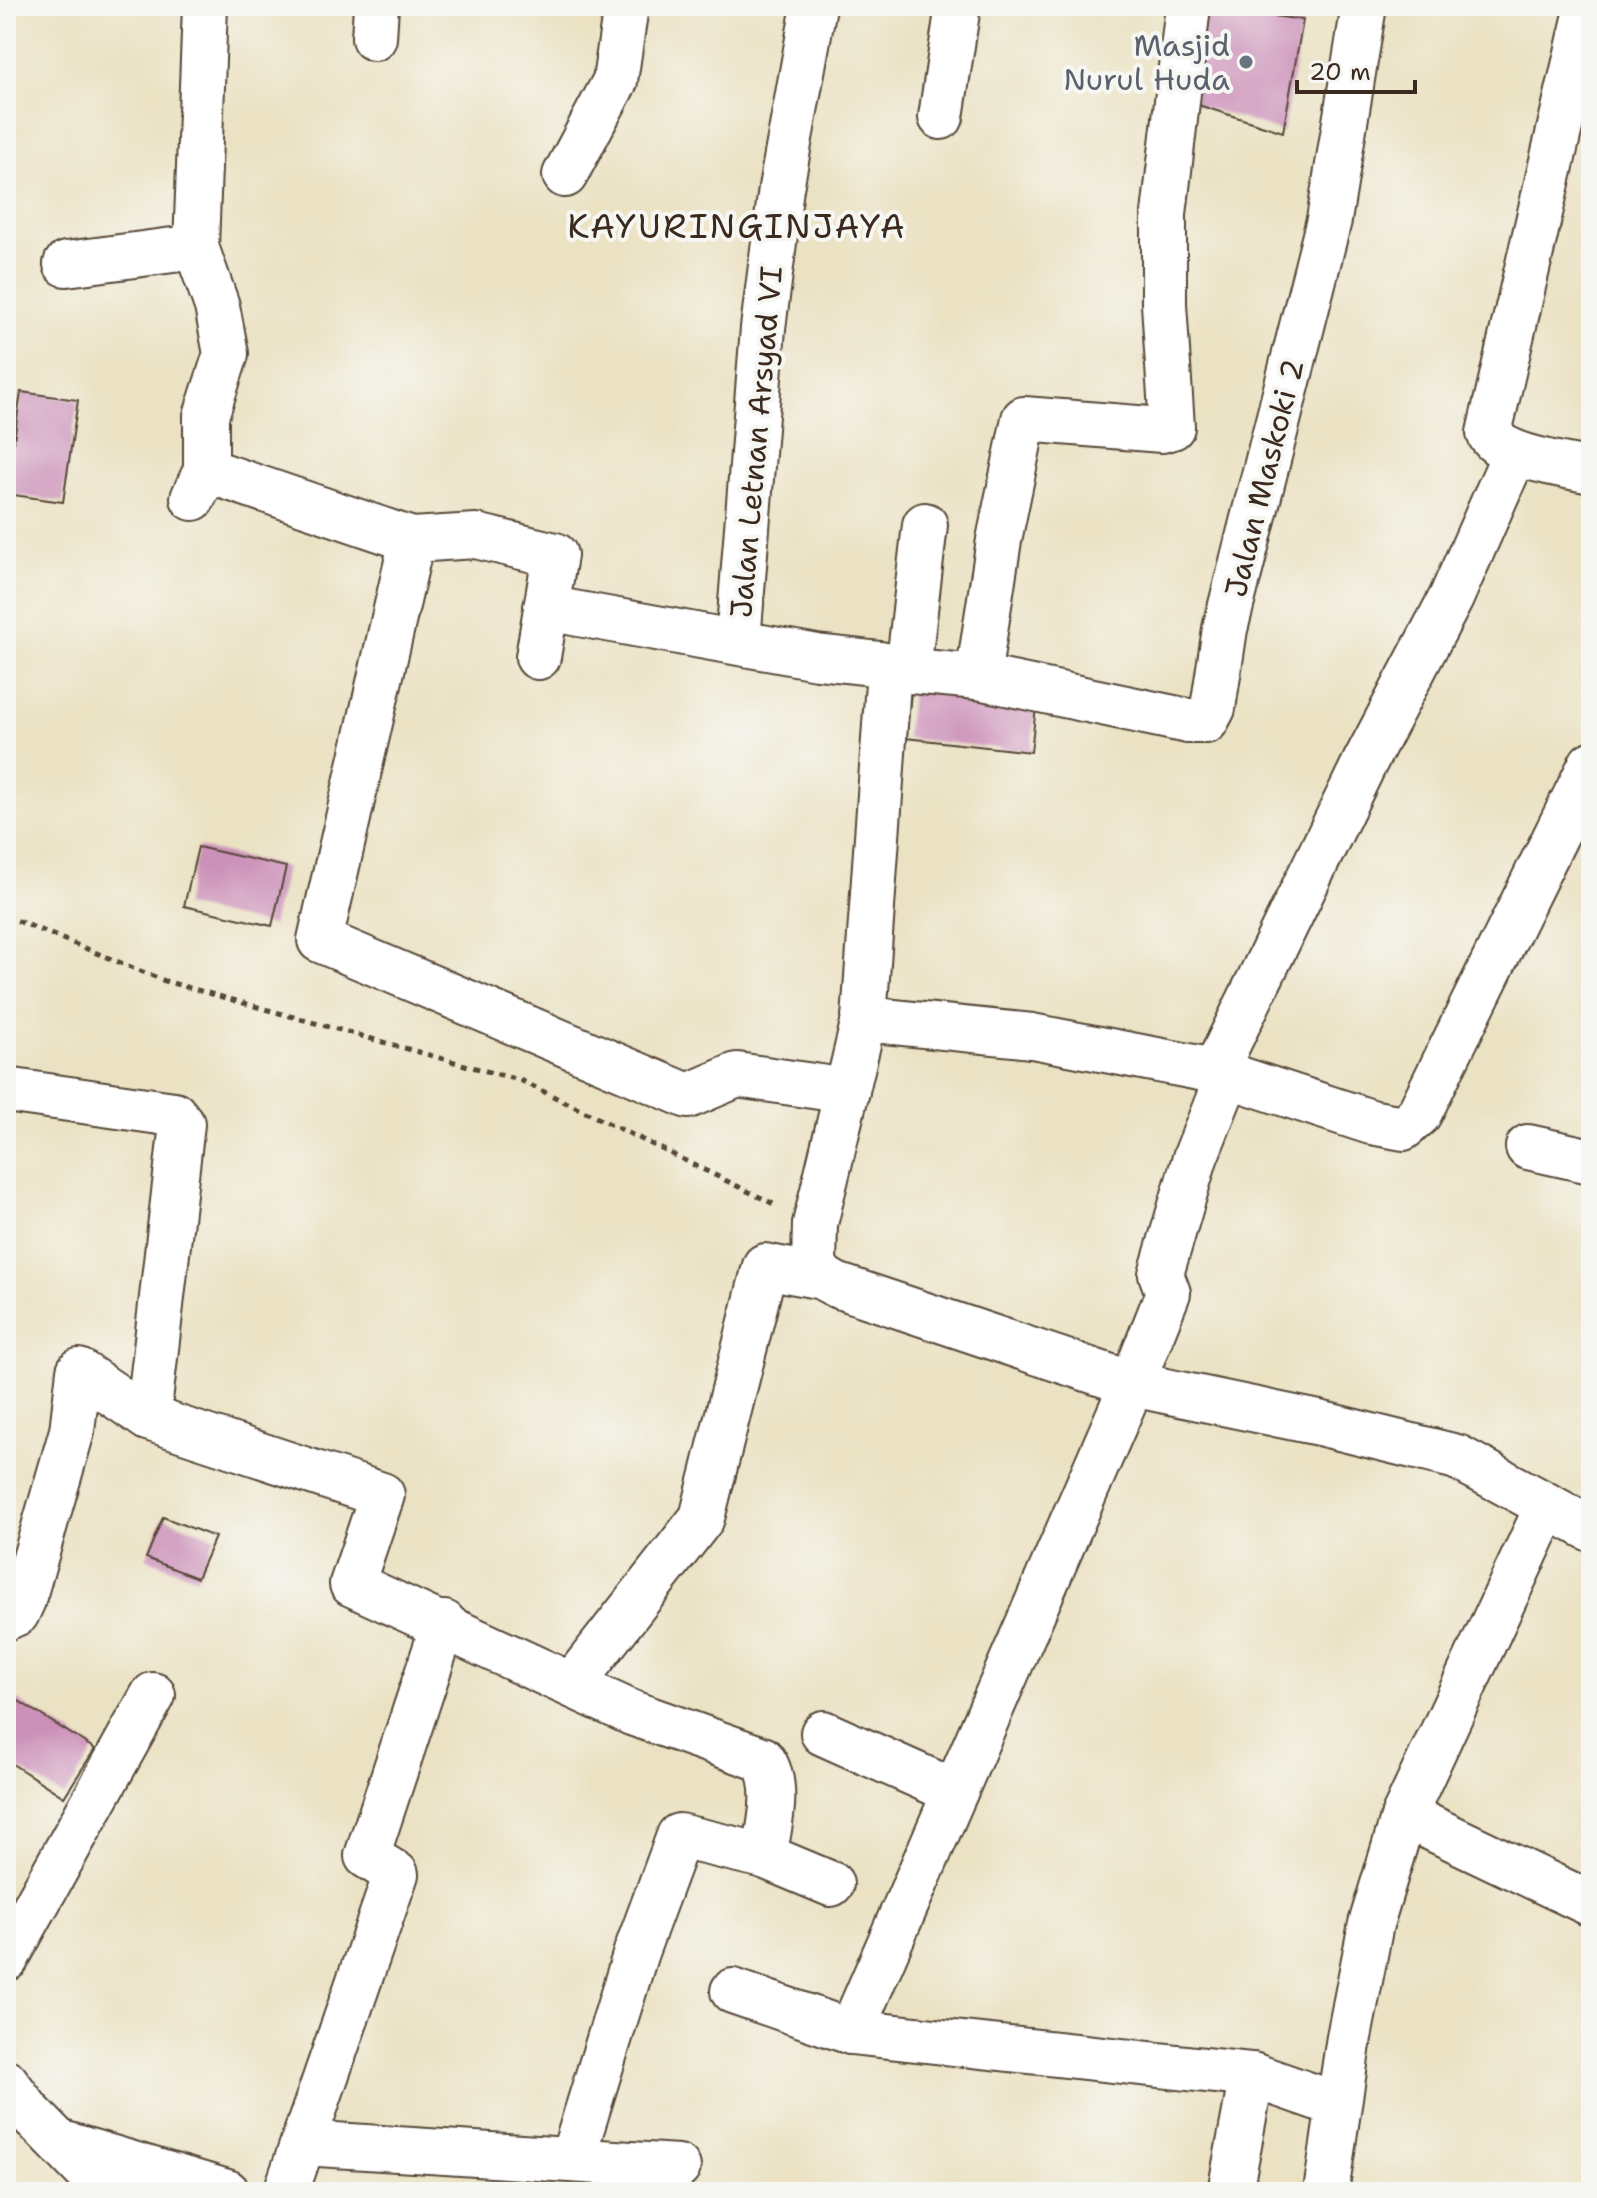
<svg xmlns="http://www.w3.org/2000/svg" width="1597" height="2198" viewBox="0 0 1597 2198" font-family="'Shantell Sans',sans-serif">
	<rect width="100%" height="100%" fill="#f6f6f2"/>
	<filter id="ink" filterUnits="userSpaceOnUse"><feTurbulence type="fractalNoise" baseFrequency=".0125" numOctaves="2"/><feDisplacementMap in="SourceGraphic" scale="16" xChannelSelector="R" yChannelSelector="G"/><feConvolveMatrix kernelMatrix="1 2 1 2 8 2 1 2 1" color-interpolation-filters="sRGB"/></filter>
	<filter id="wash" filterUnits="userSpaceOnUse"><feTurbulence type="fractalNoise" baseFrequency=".006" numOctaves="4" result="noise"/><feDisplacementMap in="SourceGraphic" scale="32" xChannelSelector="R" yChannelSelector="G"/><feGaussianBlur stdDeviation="1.8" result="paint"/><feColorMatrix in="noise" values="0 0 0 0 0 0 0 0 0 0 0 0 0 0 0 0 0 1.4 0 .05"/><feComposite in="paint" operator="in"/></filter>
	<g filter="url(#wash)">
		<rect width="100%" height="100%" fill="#ebe2c3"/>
		<g id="blocks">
			<g fill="#cc91b9">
				<polygon points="1203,6 1303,20 1283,132 1192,103"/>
				<polygon points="21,392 78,400 63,502 6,494"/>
				<polygon points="912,684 1037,697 1031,752 906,738"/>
				<polygon points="198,847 286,867 272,926 184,906"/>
				<polygon points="163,1517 215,1537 197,1578 146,1558"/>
				<polygon points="14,1698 95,1749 64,1797 6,1760 6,1711"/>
			</g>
		</g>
	</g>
	<g filter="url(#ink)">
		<use href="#blocks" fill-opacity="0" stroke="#554637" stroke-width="2"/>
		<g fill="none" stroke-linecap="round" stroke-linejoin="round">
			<defs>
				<g id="minor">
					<path d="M 1588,6 L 1489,433 C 1498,457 1567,465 1591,471"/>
					<polyline points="374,38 376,6"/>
					<polyline points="941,117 958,6"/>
					<polyline points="565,175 615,81 626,6"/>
					<polyline points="196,247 217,306 226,354 206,416 206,470"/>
					<polyline points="66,264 196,247 205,6"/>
					<polyline points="193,498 206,470 412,540 320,940 688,1096 737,1075 847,1091"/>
					<polyline points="412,540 476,536 555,555 538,657"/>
					<polyline points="546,608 817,657 881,664 889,669 864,1019 815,1224 814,1264 822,1277"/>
					<polyline points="738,641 763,328 781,188 814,6"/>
					<polyline points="889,669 978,677 999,540 1024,419 1162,430 1172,427 1164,304 1164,214 1188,6"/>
					<polyline points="908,670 925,525"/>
					<polyline points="978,677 1188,721 1206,721 1213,708 1225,629 1329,220 1364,6"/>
					<polyline points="864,1019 1032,1036 1215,1071 1371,1122 1403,1128 1419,1114 1591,764"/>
					<polyline points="1215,1071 1365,762 1451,598 1515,453"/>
					<polyline points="6,1090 174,1114 182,1124 148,1418"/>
					<polyline points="1528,1147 1591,1161"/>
					<path d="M 6,1618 L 17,1613 L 23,1600 L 72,1431 L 79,1371 L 148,1418 L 382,1495 L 352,1584 L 632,1713 L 762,1759 C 781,1783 769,1829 764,1856 L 679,1836 L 636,1952 L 572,2160"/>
					<polyline points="573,1683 702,1518 765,1266 822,1277 836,1285 1132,1384 1319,1423 1457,1457 1591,1529"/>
					<polyline points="823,1733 955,1792"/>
					<polyline points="1404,1815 1591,1904"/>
					<polyline points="764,1856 831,1884"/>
					<polyline points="6,1959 153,1695"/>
					<polyline points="733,1991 851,2032 1252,2075 1338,2105"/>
					<polyline points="851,2032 1132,1384 1168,1293 1161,1274 1195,1158 1228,1075"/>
					<polyline points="6,2082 28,2111 107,2192"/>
					<polyline points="59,2142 227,2192"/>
					<polyline points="303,2143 678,2167"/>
					<polyline points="286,2192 396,1874 367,1856 444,1623"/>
					<polyline points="1230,2192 1252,2075"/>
					<polyline points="1326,2192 1349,2037 1371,1924 1404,1815 1547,1507"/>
				</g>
			</defs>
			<use href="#minor" stroke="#554637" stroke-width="48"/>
			<polyline stroke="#554637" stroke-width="5" stroke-dasharray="6 6" stroke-linecap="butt" points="6,916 165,981 522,1081 778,1206"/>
			<use href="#minor" stroke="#fff" stroke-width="44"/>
		</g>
	</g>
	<circle fill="#6b7280" stroke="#f6f6f2" stroke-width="3" cx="1246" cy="62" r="8"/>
	<g text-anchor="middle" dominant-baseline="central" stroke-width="8" stroke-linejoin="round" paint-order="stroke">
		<g font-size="30" fill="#5b616d" stroke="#f6f6f2" text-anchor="end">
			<text x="1230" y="45">Masjid<tspan x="1230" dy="34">Nurul Huda</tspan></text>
		</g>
		<g font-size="30" fill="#3b2a1e" stroke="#f6f6f2">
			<text transform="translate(756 442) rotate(-85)">Jalan Letnan Arsyad VI</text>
			<text transform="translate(1264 478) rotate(-76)">Jalan Maskoki 2</text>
		</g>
		<g font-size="34" letter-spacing="2" fill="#3b2a1e" stroke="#f6f6f2">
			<text x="737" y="226">KAYURINGINJAYA</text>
		</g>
	</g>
	<rect width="1597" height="2198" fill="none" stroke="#f6f6f2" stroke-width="32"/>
	<path d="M1297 80v12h118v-12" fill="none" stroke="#3b2a1e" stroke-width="4"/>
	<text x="1309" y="80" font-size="24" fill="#3b2a1e" stroke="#f6f6f2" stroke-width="6" paint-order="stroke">20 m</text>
</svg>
